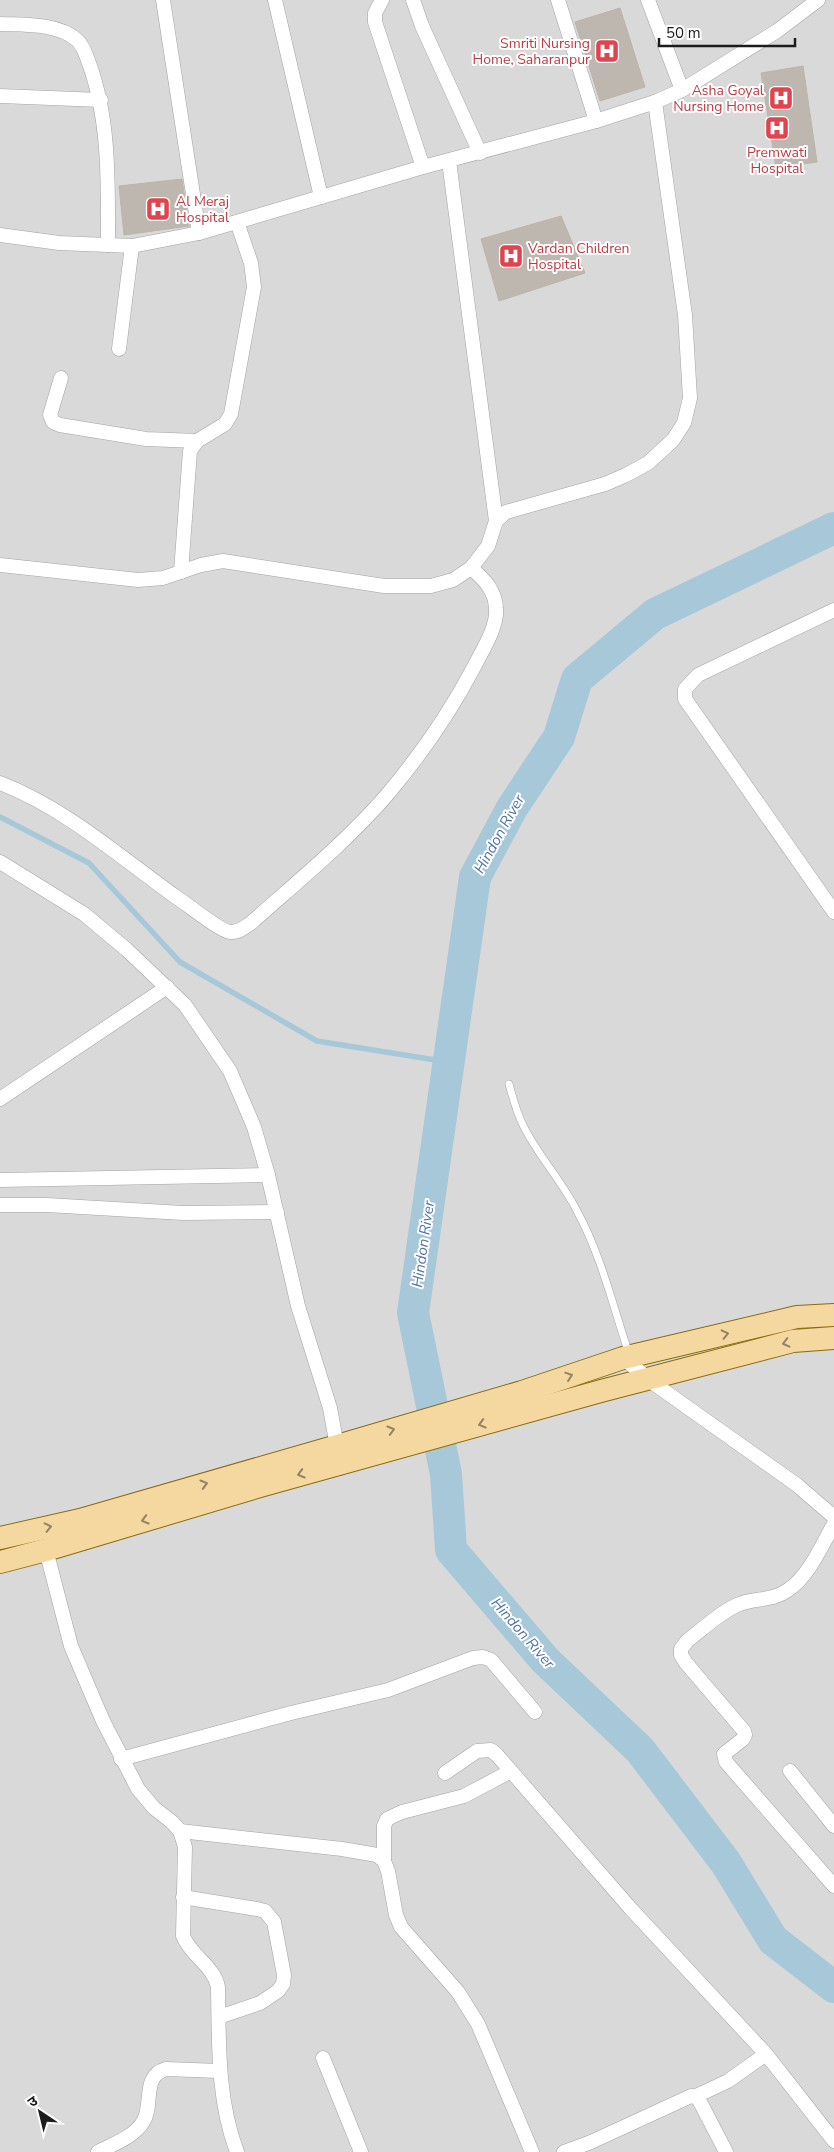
<svg xmlns="http://www.w3.org/2000/svg" width="834" height="2152" viewBox="0 0 834 2152" font-family="'Nunito Sans','Noto Sans Devanagari',sans-serif">
	<rect width="100%" height="100%" fill="#edeae3"/>
	<rect fill="#dad9d9" x="0" y="0" width="834" height="2152"/>
	<g fill="none" stroke-linecap="round" stroke-linejoin="round">
		<polyline stroke="#a6c8d8" stroke-width="5.5" points="0,817 89,863 180,962 317,1041 448,1062"/>
		<polyline stroke="#a6c8d8" stroke-width="32" points="834,528 655,614 577,679 559,737 512,808 475,877 413,1313 446,1474 451,1550 545,1660 640,1750 726,1863 773,1940 834,1987"/>
	</g>
	<g fill="#bdb7b0" stroke="#beb3a6">
		<polygon points="620,8 645,87 600,101 575,22"/>
		<polygon points="803,66 817,162 776,168 761,73"/>
		<polygon points="182,179 189,226 124,235 119,186"/>
		<polygon points="561,216 585,273 499,301 481,239"/>
	</g>
	<g fill="none" stroke-linecap="round" stroke-linejoin="round">
		<defs>
			<path id="lane" d="M 509,1084 C 513,1099 517,1114 524,1127 C 539,1157 562,1181 577,1211 C 601,1255 613,1306 629,1354"/>
			<g id="street">
				<polyline points="163,0 199,233"/>
				<polyline points="275,0 321,197"/>
				<polyline points="382,0 375,13 375,22 423,167"/>
				<polyline points="413,0 422,26 480,153"/>
				<polyline points="558,0 596,121"/>
				<polyline points="648,0 682,90"/>
				<path d="M 0,24 C 24,25 58,23 77,40 C 84,46 86,56 89,63 C 110,121 108,184 108,245"/>
				<polyline points="0,96 101,100"/>
				<polyline points="449,161 496,521"/>
				<polyline points="0,235 59,243 132,246 199,233 423,167 596,121 655,102 682,90 777,31 818,0"/>
				<polyline points="119,349 132,246"/>
				<polyline points="61,378 50,415 53,422 60,425 146,439 197,441"/>
				<polyline points="0,565 138,580 163,578 201,565 223,561 384,586 431,586 453,580 471,568 488,546 496,521 506,512 605,484 626,475 648,463 673,440 684,423 690,398 685,315 655,102"/>
				<polyline points="181,572 190,451 197,441 225,424 231,414 254,287 251,263 237,222"/>
				<polyline points="834,610 698,675 685,689 685,699 834,912"/>
				<path d="M 0,783 C 65,808 120,857 176,897 C 187,904 220,931 230,932 C 238,933 245,927 251,923 C 297,882 346,842 386,796 C 420,756 451,711 475,665 C 483,649 498,626 496,608 C 495,590 484,579 471,568"/>
				<polyline points="0,862 84,914 126,949 185,1005 230,1071 254,1127 268,1175 298,1306 330,1408 337,1446"/>
				<polyline points="0,1099 167,987"/>
				<polyline points="0,1180 268,1175"/>
				<polyline points="0,1205 47,1205 183,1213 277,1212"/>
				<polyline points="623,1358 656,1385 797,1485 834,1517"/>
				<path d="M 834,1524 C 821,1546 810,1575 788,1590 C 771,1602 755,1597 737,1605 C 719,1613 703,1629 687,1641 L 681,1649 L 681,1655 L 686,1663 L 744,1731 L 745,1735 L 743,1739 L 724,1754 L 726,1762 L 834,1886"/>
				<path d="M 46,1550 L 71,1646 L 103,1721 L 138,1789 L 154,1808 L 172,1822 L 180,1831 L 185,1847 L 183,1936 C 191,1956 214,1966 218,1987 C 219,2043 217,2099 237,2152"/>
				<polyline points="121,1759 291,1713 388,1690 473,1658 483,1657 491,1660 535,1712"/>
				<polyline points="790,1771 834,1826"/>
				<polyline points="445,1773 477,1751 491,1750 497,1755 631,1909 766,2054 834,2141"/>
				<polyline points="180,1831 342,1849 377,1855 384,1861 388,1871 396,1915 401,1927 458,1992 478,2024 532,2152"/>
				<polyline points="384,1861 384,1826 387,1819 402,1812 464,1796 511,1771"/>
				<polyline points="183,1897 257,1909 265,1911 274,1922 284,1975 283,1984 278,1991 260,2003 219,2017"/>
				<polyline points="323,2058 361,2152"/>
				<polyline points="696,2096 728,2081 766,2054"/>
				<path d="M 98,2152 C 113,2144 134,2137 143,2122 C 154,2105 141,2076 166,2069 L 219,2071"/>
				<polyline points="564,2152 591,2142 691,2096 698,2098 726,2152"/>
			</g>
			<g id="primary">
				<polyline points="0,1538 80,1520 337,1446 522,1392 623,1358 797,1317 834,1315"/>
				<polyline points="0,1562 46,1550 260,1486 601,1391 793,1341 834,1338"/>
			</g>
		</defs>
		<use href="#lane" stroke="#a3a3a3" stroke-width="8"/>
		<use href="#street" stroke="#a3a3a3" stroke-width="15"/>
		<use href="#primary" stroke="#8b6b0a" stroke-width="24"/>
		<use href="#lane" stroke="#fff" stroke-width="7"/>
		<use href="#street" stroke="#fff" stroke-width="14"/>
		<use href="#primary" stroke="#f5d8a0" stroke-width="22"/>
	</g>
	<defs><path id="oneway-chevron" d="M-2-3.5L2.5 0L-2 3.5" fill="none" stroke-width="1.6" stroke-linecap="round" stroke-linejoin="round" transform="scale(1.25)"/></defs>
	<g stroke="#938365">
		<use href="#oneway-chevron" transform="translate(725 1334) rotate(-13)"/>
		<use href="#oneway-chevron" transform="translate(786 1343) rotate(166)"/>
		<use href="#oneway-chevron" transform="translate(569 1376) rotate(-19)"/>
		<use href="#oneway-chevron" transform="translate(482 1424) rotate(164)"/>
		<use href="#oneway-chevron" transform="translate(391 1430) rotate(-16)"/>
		<use href="#oneway-chevron" transform="translate(301 1474) rotate(164)"/>
		<use href="#oneway-chevron" transform="translate(204 1484) rotate(-16)"/>
		<use href="#oneway-chevron" transform="translate(145 1520) rotate(164)"/>
		<use href="#oneway-chevron" transform="translate(48 1527) rotate(-13)"/>
	</g>
	<defs>
		<symbol id="hospital-square" viewBox="-11 -11 22 22"><rect x="-9" y="-9" width="18" height="18" rx="4" fill="#e0444e" stroke="#fff"/><path d="M-5-5h3v3.5h4V-5h3V5h-3V1.5h-4V5h-3Z" fill="#fff"/></symbol>
	</defs>
	<g fill-rule="evenodd">
		<use href="#hospital-square" x="593" y="37" width="28" height="28"/>
		<use href="#hospital-square" x="767" y="84" width="28" height="28"/>
		<use href="#hospital-square" x="763" y="114" width="28" height="28"/>
		<use href="#hospital-square" x="144" y="195" width="28" height="28"/>
		<use href="#hospital-square" x="497" y="242" width="28" height="28"/>
	</g>
	<g text-anchor="middle" dominant-baseline="central" stroke-width="4" stroke-linejoin="round" paint-order="stroke">
		<g font-size="14" fill="#be3a42" stroke="#fff" text-anchor="end">
			<text x="590" y="43">Smriti Nursing<tspan x="590" dy="16">Home, Saharanpur</tspan></text>
			<text x="764" y="90">Asha Goyal<tspan x="764" dy="16">Nursing Home</tspan></text>
			<text x="777" y="152" text-anchor="middle">Premwati<tspan x="777" dy="16">Hospital</tspan></text>
			<text x="176" y="201" text-anchor="start">Al Meraj<tspan x="176" dy="16">Hospital</tspan></text>
			<text x="528" y="248" text-anchor="start">Vardan Children<tspan x="528" dy="16">Hospital</tspan></text>
		</g>
		<g font-size="15" font-style="italic" fill="#5073a5" stroke="#fff">
			<text transform="translate(499 834) rotate(-61)">Hindon River</text>
			<text transform="translate(423 1244) rotate(-82)">Hindon River</text>
			<text transform="translate(523 1633) rotate(49)">Hindon River</text>
		</g>
	</g>
	<g transform="translate(40 2112) rotate(325)" stroke="#ffffff" stroke-width="4" paint-order="stroke">
	<path d="M0-4L9 19L0 12L-9 19Z" fill="#1c1c1c"/>
	<text y="-8" font-size="14" font-weight="bold" text-anchor="middle" fill="#1c1c1c">उ</text>
	</g>
	<path d="M659 38v8h136v-8" fill="none" stroke="#1c1c1c" stroke-width="2.5"/>
	<text x="666" y="38" font-size="15" fill="#1c1c1c" stroke="#ffffff" stroke-width="4" paint-order="stroke">50 m</text>
</svg>
